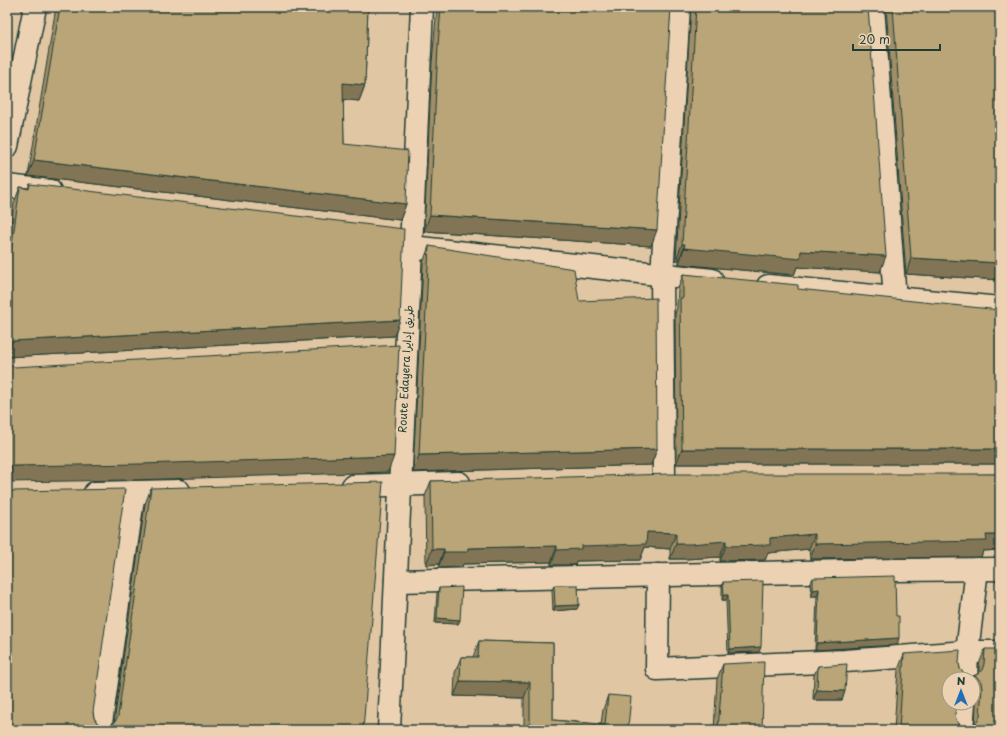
<svg xmlns="http://www.w3.org/2000/svg" width="1007" height="737" viewBox="0 0 1007 737" font-family="'Playpen Sans','Playpen Sans Arabic',sans-serif">
	<rect width="100%" height="100%" fill="#e1c6a3"/>
	<filter id="ink" filterUnits="userSpaceOnUse"><feTurbulence type="fractalNoise" baseFrequency=".025" numOctaves="2"/><feDisplacementMap in="SourceGraphic" scale="8" xChannelSelector="R" yChannelSelector="G"/><feConvolveMatrix kernelMatrix="1 2 1 2 8 2 1 2 1" color-interpolation-filters="sRGB"/></filter>
	<g filter="url(#ink)">
		<g fill="none" stroke-linecap="round" stroke-linejoin="round">
			<defs>
				<g id="minor">
					<polyline points="873,7 895,299"/>
					<polyline points="7,146 35,7"/>
					<polyline points="7,186 50,191"/>
					<polyline points="411,247 712,280"/>
					<polyline points="768,286 1000,308"/>
					<polyline points="664,477 662,275 679,7"/>
					<polyline points="353,486 459,483"/>
					<polyline points="95,493 179,491"/>
					<polyline points="658,575 657,669 845,661 967,652 977,569"/>
					<polyline points="396,581 895,570 1000,569"/>
					<polyline points="966,679 967,652 1000,652"/>
					<polyline points="100,730 134,492"/>
					<polyline points="962,730 964,703"/>
				</g>
				<polyline id="tertiary" points="389,730 422,7"/>
			</defs>
			<use href="#minor" stroke="#1f3d34" stroke-width="25"/>
			<use href="#tertiary" stroke="#1f3d34" stroke-width="25"/>
			<use href="#minor" stroke="#ecd1b3" stroke-width="22"/>
			<use href="#tertiary" stroke="#ecd1b3" stroke-width="22"/>
		</g>
		<g fill="#a08e67" stroke="#1f3d34">
			<polygon points="56,7 368,7 365,85 359,101 343,99 344,144 406,204 400,220 28,176"/>
			<polygon points="437,7 671,7 651,246 424,231 432,62"/>
			<polygon points="691,7 868,7 880,272 797,267 794,275 679,264 679,260 676,260"/>
			<polygon points="886,7 1000,7 1000,280 906,274"/>
			<polygon points="30,184 394,336 7,357 7,252 14,203 20,187 28,188"/>
			<polygon points="429,246 579,301 657,449 651,465 413,472 423,263"/>
			<polygon points="683,274 798,289 1000,464 676,464 675,314 677,307 678,289"/>
			<polygon points="1000,474 1000,550 983,551 981,557 810,559 809,549 768,553 765,560 720,561 720,557 685,559 670,559 670,549 645,547 640,560 576,561 575,565 551,565 551,562 463,564 462,567 438,568 439,564 426,565 425,496 431,481"/>
			<polygon points="151,488 363,730 7,730 93,712 94,718 98,724 104,726 110,726 114,723 145,504"/>
			<polygon points="813,578 897,645 815,650 817,596 811,596 810,584"/>
			<polygon points="723,582 759,652 728,653 726,600 722,600 722,586"/>
			<polygon points="554,585 577,609 553,611 552,590"/>
			<polygon points="439,588 460,620 458,624 435,623 437,593"/>
			<polygon points="479,641 553,643 553,720 601,724 603,710 608,695 628,727 639,730 524,730 524,698 454,696 455,673 461,657 473,657"/>
			<polygon points="985,649 1000,730 894,730 898,670 904,654 959,663 960,669 965,674 969,675 967,679 949,679 956,720 960,725 967,727 973,726 975,724 976,704 975,697 973,695 973,679 971,679 973,676 978,674 979,673 979,664"/>
			<polygon points="723,664 762,730 714,730 717,679"/>
			<polygon points="818,666 845,691 842,700 813,700 814,675"/>
		</g>
		<g fill="#827454" stroke="#1f3d34">
			<polygon points="343,83 365,85 359,101 337,99"/>
			<polygon points="34,160 406,204 400,220 28,176"/>
			<polygon points="430,215 657,230 651,246 424,231"/>
			<polygon points="682,244 685,244 679,260 676,260"/>
			<polygon points="684,248 801,251 886,256 880,272 797,267 794,275 679,264"/>
			<polygon points="911,258 1000,263 1000,280 906,274"/>
			<polygon points="400,320 394,336 7,357 7,343 12,341"/>
			<polygon points="657,449 651,465 413,472 419,455"/>
			<polygon points="682,449 1000,449 1000,464 676,464"/>
			<polygon points="394,456 388,472 134,480 7,482 7,467 13,466"/>
			<polygon points="647,532 676,533 670,549 645,547 640,560 576,561 575,565 551,565 557,550 581,546"/>
			<polygon points="815,534 809,549 768,553 765,560 720,561 726,546 770,538"/>
			<polygon points="986,535 1000,535 1000,550 983,551 981,557 810,559 815,544"/>
			<polygon points="726,541 720,557 685,559 670,559 676,544"/>
			<polygon points="557,546 551,562 463,564 462,567 438,568 444,552 468,548"/>
			<polygon points="432,549 444,549 439,564 426,565"/>
			<polygon points="819,589 817,596 811,596 813,590"/>
			<polygon points="724,595 728,595 726,600 722,600"/>
			<polygon points="579,605 577,609 553,611 555,606"/>
			<polygon points="437,618 460,620 458,624 435,623"/>
			<polygon points="899,638 897,645 815,650 817,643"/>
			<polygon points="761,647 759,652 728,653 730,649"/>
			<polygon points="969,675 967,679 961,679 964,677"/>
			<polygon points="460,681 530,682 524,698 454,696"/>
			<polygon points="817,690 845,691 842,700 813,700"/>
		</g>
		<g fill="#baa578" stroke="#1f3d34">
			<polygon points="60,7 368,7 365,85 343,83 344,144 408,151 406,204 34,160"/>
			<polygon points="441,7 671,7 657,230 430,215 438,46"/>
			<polygon points="696,7 868,7 886,256 801,251 800,259 684,248 685,244 682,244"/>
			<polygon points="893,7 1000,7 1000,263 911,258"/>
			<polygon points="30,184 404,229 400,320 12,341 7,343 7,279 20,187 29,189"/>
			<polygon points="429,246 574,269 579,301 656,298 657,449 419,455"/>
			<polygon points="683,274 798,285 798,289 1000,310 1000,449 682,449 680,298 683,298"/>
			<polygon points="399,345 394,456 140,464 13,466 7,467 7,365 14,367"/>
			<polygon points="670,474 1000,474 1000,535 986,535 987,541 815,544 815,534 770,538 770,545 726,546 726,541 691,544 676,544 676,533 647,532 646,544 581,546 581,549 557,550 557,546 468,548 467,552 444,552 444,549 432,549 431,481"/>
			<polygon points="383,482 363,730 7,730 7,489 13,491 125,489 93,712 94,718 98,724 104,726 110,726 115,722 118,716 151,488"/>
			<polygon points="895,576 896,616 899,616 899,638 817,643 819,589 813,590 813,578"/>
			<polygon points="763,581 761,647 730,649 728,595 724,595 723,582"/>
			<polygon points="554,585 578,585 579,605 555,606"/>
			<polygon points="462,587 460,620 437,618 439,588"/>
			<polygon points="479,641 553,643 553,720 605,725 608,695 631,697 628,727 639,728 639,730 530,730 530,682 460,681 461,657 478,657"/>
			<polygon points="985,649 1000,649 1000,730 899,730 904,654 960,650 959,663 960,669 965,674 969,675 964,677 961,679 949,679 949,703 956,703 955,714 956,720 960,725 967,727 973,726 978,721 980,716 982,688 981,682 977,677 973,676 978,674 982,670 984,664"/>
			<polygon points="764,662 762,730 718,730 723,664"/>
			<polygon points="847,664 845,691 817,690 818,666"/>
		</g>
	</g>
	<g text-anchor="middle" dominant-baseline="central" stroke-width="4" stroke-linejoin="round" paint-order="stroke">
		<g font-size="11" fill="#1f3d34" stroke="#ecd1b3">
			<text transform="translate(405 369) rotate(-87)">Route Edayera طريق إدايرا</text>
		</g>
	</g>
	<rect width="1007" height="737" fill="none" stroke="#ecd1b3" stroke-width="24"/>
	<rect x="12" y="12" width="983" height="713" fill="none" stroke="#1f3d34" stroke-width="1.5" filter="url(#ink)"/>
	<g transform="translate(961 691)"><circle r="19" fill="#ecd1b3" stroke="#9a9680"/>
	<path d="M0-3L7 15L0 10L-7 15Z" fill="#1f6fb2"/>
	<text y="-6" font-size="11" font-weight="bold" text-anchor="middle" fill="#1f3d34">N</text>
	</g>
	<path d="M853 44v6h87v-6" fill="none" stroke="#1f3d34" stroke-width="2"/>
	<text x="859" y="44" font-size="12" fill="#1f3d34" stroke="#ecd1b3" stroke-width="3" paint-order="stroke">20 m</text>
</svg>
